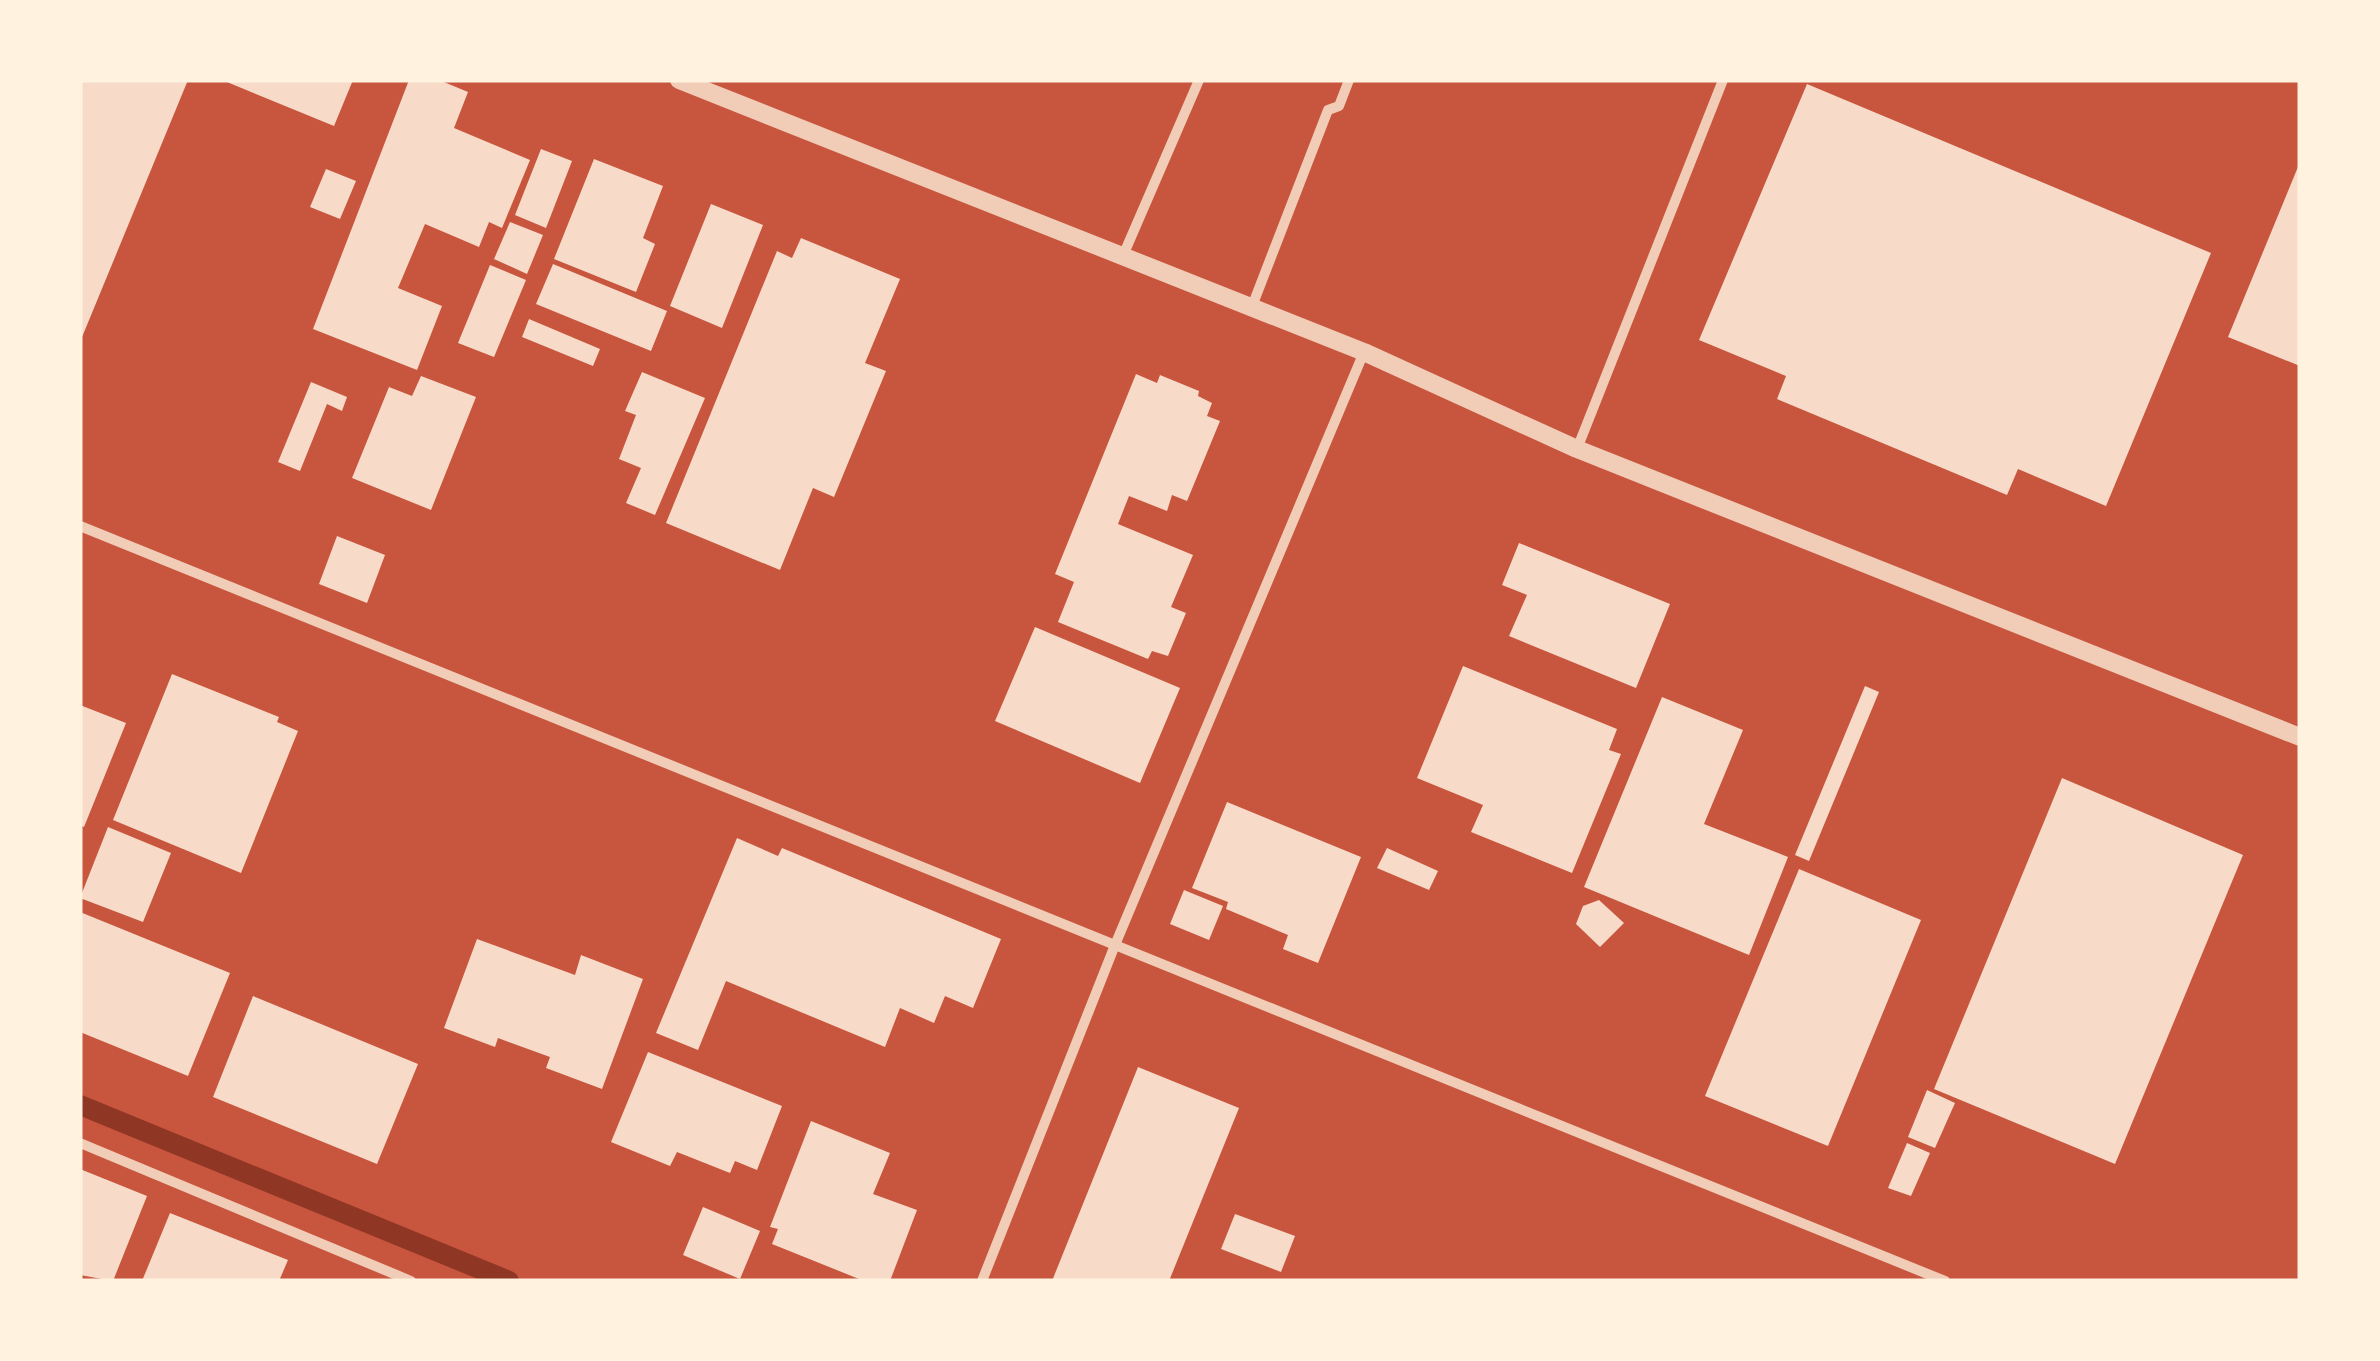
<svg xmlns="http://www.w3.org/2000/svg" width="2380" height="1361" viewBox="0 0 2380 1361" font-family="'Noto Serif',serif">
	<rect width="100%" height="100%" fill="#c8553d"/>
	<g fill="none" stroke-linecap="round" stroke-linejoin="round">
		<polyline stroke="#8f3625" stroke-width="20" points="80,1105 509,1281"/>
	</g>
	<g fill="#f7dbc8">
		<polygon points="80,80 188,80 80,342"/>
		<polygon points="222,80 353,80 334,126"/>
		<polygon points="409,80 439,80 468,92 454,128 530,160 502,228 489,222 479,247 425,224 398,288 442,306 417,370 313,329"/>
		<polygon points="1807,84 2211,253 2106,506 2018,469 2007,495 1777,399 1786,376 1699,340"/>
		<polygon points="541,149 572,161 546,228 515,215"/>
		<polygon points="594,159 663,186 643,238 655,244 636,292 554,259"/>
		<polygon points="2300,162 2300,366 2228,337"/>
		<polygon points="326,169 356,181 340,219 310,207"/>
		<polygon points="711,204 763,225 722,328 670,306"/>
		<polygon points="510,222 543,235 527,274 494,259"/>
		<polygon points="801,238 900,279 865,363 886,371 834,497 813,488 780,570 666,523 777,251 792,258"/>
		<polygon points="553,264 667,311 651,351 536,304"/>
		<polygon points="490,265 526,280 494,357 458,343"/>
		<polygon points="529,319 600,349 593,366 522,337"/>
		<polygon points="642,372 705,398 655,515 626,503 641,468 619,459 636,415 625,411"/>
		<polygon points="1136,374 1157,383 1160,375 1199,391 1198,396 1212,403 1207,416 1220,421 1187,501 1172,495 1167,511 1129,496 1118,524 1193,555 1171,607 1186,613 1168,656 1152,651 1148,659 1058,622 1074,582 1055,574"/>
		<polygon points="421,376 476,397 431,510 352,478 389,387 412,396"/>
		<polygon points="311,382 347,397 342,411 327,404 300,471 278,462"/>
		<polygon points="337,536 385,555 367,603 319,584"/>
		<polygon points="1519,543 1670,604 1636,688 1509,636 1527,595 1502,585"/>
		<polygon points="1035,627 1180,688 1140,783 995,721"/>
		<polygon points="1463,666 1617,729 1609,750 1621,754 1572,873 1471,832 1483,805 1417,778"/>
		<polygon points="172,674 279,717 277,722 298,731 241,873 113,820"/>
		<polygon points="1865,686 1879,692 1809,861 1795,855"/>
		<polygon points="1662,697 1743,730 1704,824 1788,857 1749,955 1584,887"/>
		<polygon points="80,705 126,723 84,827 80,825"/>
		<polygon points="2062,778 2243,855 2115,1164 1934,1089"/>
		<polygon points="1227,802 1361,857 1318,963 1283,949 1288,935 1226,909 1228,902 1192,888"/>
		<polygon points="108,827 171,853 143,922 80,898"/>
		<polygon points="737,838 778,856 782,848 1001,939 973,1008 945,996 934,1023 900,1008 885,1047 726,981 698,1050 656,1033"/>
		<polygon points="1387,848 1438,871 1429,890 1377,868"/>
		<polygon points="1799,869 1921,920 1828,1146 1705,1096"/>
		<polygon points="1184,890 1223,906 1209,940 1170,924"/>
		<polygon points="1599,900 1624,923 1600,947 1576,924 1583,906"/>
		<polygon points="80,912 230,973 188,1076 80,1032"/>
		<polygon points="477,939 575,975 581,955 643,979 602,1089 546,1068 550,1057 498,1038 495,1047 444,1028"/>
		<polygon points="253,996 418,1064 377,1164 213,1097"/>
		<polygon points="648,1052 782,1106 757,1170 735,1161 730,1173 677,1152 670,1166 611,1142"/>
		<polygon points="1138,1067 1239,1108 1169,1281 1052,1281"/>
		<polygon points="1927,1090 1955,1103 1935,1148 1908,1137"/>
		<polygon points="811,1121 890,1153 873,1194 917,1210 890,1281 864,1281 772,1244 778,1229 770,1227"/>
		<polygon points="1907,1143 1930,1153 1911,1196 1888,1188"/>
		<polygon points="80,1169 147,1196 113,1281 80,1275"/>
		<polygon points="703,1207 760,1231 740,1279 683,1255"/>
		<polygon points="170,1213 288,1260 279,1281 142,1281"/>
		<polygon points="1235,1214 1295,1236 1281,1272 1221,1249"/>
	</g>
	<g fill="none" stroke-linecap="round" stroke-linejoin="round">
		<g stroke="#f1ccb7" stroke-width="10">
			<polyline points="1122,258 1199,80"/>
			<polyline points="1251,309 1328,110 1339,106 1349,80"/>
			<polyline points="1577,449 1723,80"/>
			<polyline points="80,526 1945,1281"/>
			<polyline points="80,1143 411,1281"/>
			<polyline points="982,1281 1115,945 1364,352"/>
		</g>
		<polyline stroke="#f1ccb7" stroke-width="18" points="679,80 1364,352 1577,449 2300,737"/>
	</g>
	<rect width="2380" height="1361" fill="none" stroke="#fff3e0" stroke-width="165"/>
</svg>
